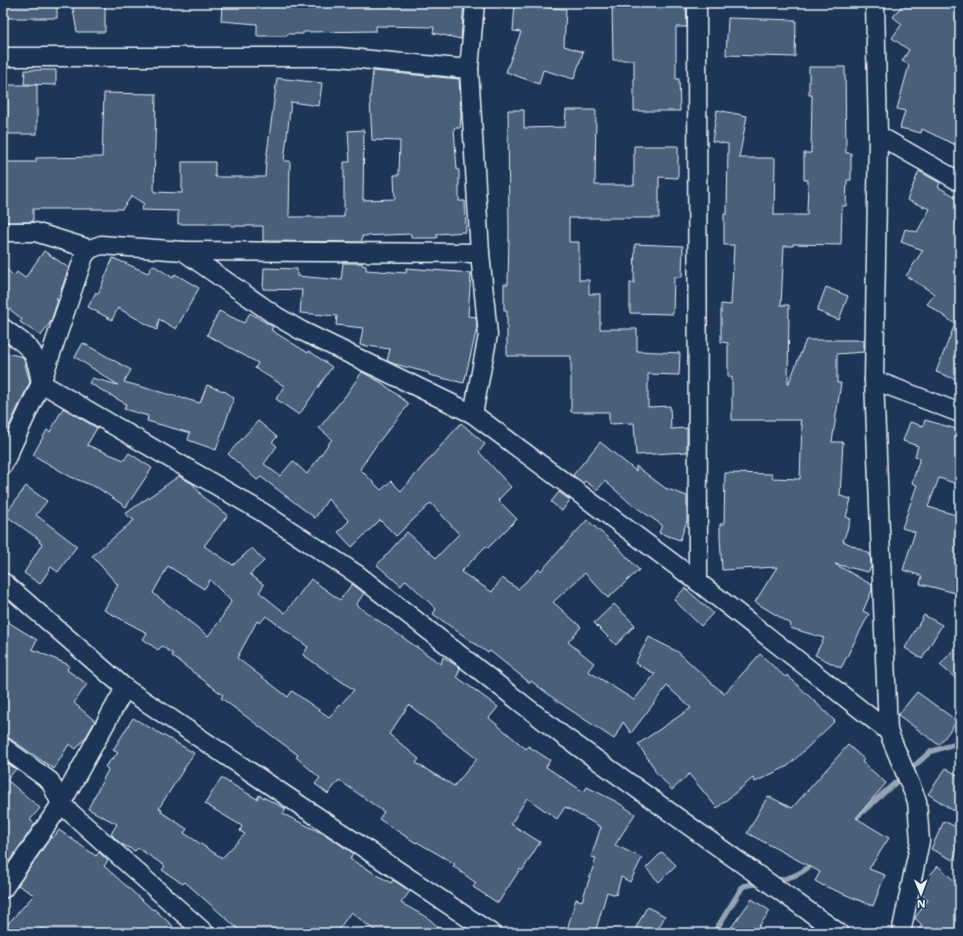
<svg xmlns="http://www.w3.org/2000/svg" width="963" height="936" viewBox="0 0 963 936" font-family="'Shantell Sans',sans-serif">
	<rect width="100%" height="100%" fill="#1d3557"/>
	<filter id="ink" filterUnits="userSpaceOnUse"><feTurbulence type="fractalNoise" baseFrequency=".025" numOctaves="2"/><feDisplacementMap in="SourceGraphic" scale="8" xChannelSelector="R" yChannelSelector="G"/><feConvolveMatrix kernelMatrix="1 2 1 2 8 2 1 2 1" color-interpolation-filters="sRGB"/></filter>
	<g filter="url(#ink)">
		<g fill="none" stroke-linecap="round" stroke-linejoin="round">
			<g stroke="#95a4b5" stroke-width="5.5">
				<polyline points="851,822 930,752 960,742"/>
				<path d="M 773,881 C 788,879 804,873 814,862"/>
				<polyline points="714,933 743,886 761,883"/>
			</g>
		</g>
		<g fill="#495e7a" stroke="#e8f1f8" fill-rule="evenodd">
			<rect x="3" y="3" width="54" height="15"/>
			<polygon points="72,3 105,3 105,32 77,32"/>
			<polygon points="222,3 464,3 461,39 433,33 434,27 376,26 376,31 303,32 303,34 287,34 287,36 257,36 257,24 221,21"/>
			<polygon points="515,3 551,3 549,8 566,9 564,46 583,52 574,79 543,70 539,84 506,72 521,32 513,31"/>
			<polygon points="632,3 673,3 673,6 686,6 687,27 676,27 676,79 679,79 680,111 634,111 634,60 613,60 612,5"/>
			<polygon points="904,3 960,3 960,147 922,129 921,133 900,128 905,111 897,109 909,65 902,61 909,50 892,38 902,24 893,17"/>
			<polygon points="728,18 796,20 795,57 726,55"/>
			<polygon points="809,67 845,67 846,153 851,153 851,180 847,180 846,206 842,206 841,245 793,244 793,246 784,246 781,305 789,305 788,385 806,340 864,340 864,352 837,354 837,383 841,383 832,442 843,442 840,496 851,499 846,517 851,519 843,541 870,554 871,567 868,572 835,564 872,585 872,590 863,611 869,614 841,668 815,655 824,638 790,628 791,624 755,602 777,567 722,570 720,537 720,524 724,524 725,473 772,474 772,478 800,479 802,424 800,424 801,420 732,420 732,377 728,377 728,343 721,342 721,304 731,305 734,245 724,245 724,214 727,214 728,144 712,141 717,110 747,116 739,158 775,158 774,215 807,215 808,180 804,180 804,153 811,153 812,95 809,95"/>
			<polygon points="25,70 56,70 56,85 24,84"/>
			<polygon points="373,71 459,79 461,114 460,128 454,128 457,170 459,170 459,201 465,201 466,232 437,234 437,238 411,238 411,234 362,236 362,242 263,241 263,226 231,226 231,224 178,224 178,211 141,210 144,204 132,196 122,209 33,209 33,222 4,222 5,162 36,162 36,158 102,157 104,93 156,94 154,192 182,193 182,162 215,162 215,177 265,177 266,161 277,78 322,83 319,106 291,102 284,161 290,161 289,217 344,217 344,162 350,162 348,131 364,130 363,200 395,199 394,175 399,175 400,141 372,140 370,99"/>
			<rect x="8" y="85" width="29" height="49"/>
			<polygon points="508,110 524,110 524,128 565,127 566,110 596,110 595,185 634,185 634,146 678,146 678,178 659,177 659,218 569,218 569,242 579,242 579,280 589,280 589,294 600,294 600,329 637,329 637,351 680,353 679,375 648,374 648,407 670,406 671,429 687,428 687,452 636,455 634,423 609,424 609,412 571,412 571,356 507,356 507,310 504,310 504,284 508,284 509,233"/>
			<polygon points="919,171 940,183 938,187 960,199 960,381 936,372 955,324 927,304 935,294 906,276 923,250 901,242 905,229 917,232 930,209 907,200"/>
			<polygon points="635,244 683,246 682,277 674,277 673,314 630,313 630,283 634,283"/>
			<polygon points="44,251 69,268 60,293 56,299 58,300 51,321 41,336 20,322 22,319 3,304 3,266 14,276 17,272 25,278"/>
			<polygon points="113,258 148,273 153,265 173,278 175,274 199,288 176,329 159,319 157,330 118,308 112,320 88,307 96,292 98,294"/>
			<polygon points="343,263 362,263 362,265 366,266 366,270 406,273 406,268 471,273 468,316 476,317 477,328 464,383 429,375 429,373 395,364 387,361 390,349 360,345 363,328 336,325 337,316 300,313 302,290 263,289 264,268 297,269 297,276 341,280"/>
			<polygon points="826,287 848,296 839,320 817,311"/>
			<polygon points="219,311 244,323 250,313 273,327 271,330 308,353 309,351 332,367 299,415 276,399 284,386 255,368 258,363 207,335"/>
			<polygon points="83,343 131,370 124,382 200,403 207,385 226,392 234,398 216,450 188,440 190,433 147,421 148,416 124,409 126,404 89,383 92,378 118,385 75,357"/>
			<polygon points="3,352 23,357 30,382 9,426 3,424"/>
			<polygon points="362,372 382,383 409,404 377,444 360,469 381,490 391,481 401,491 461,423 485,444 479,452 511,487 498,500 517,519 488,548 486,546 461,572 492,592 502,578 518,589 539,569 541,571 587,520 617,546 639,570 608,598 585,573 553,602 581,627 568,642 594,663 588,671 634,700 655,674 635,663 649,637 678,652 724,694 760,654 785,677 787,675 835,721 788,766 755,782 753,778 717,808 689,774 672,790 654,770 655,769 638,744 691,708 667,686 631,733 623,722 614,739 560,703 531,681 530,683 490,651 488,653 433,614 436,609 406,580 401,586 377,565 407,532 436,558 459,534 431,503 396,536 380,520 352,547 338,532 349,521 328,499 315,518 261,477 257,480 228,454 258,421 277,437 272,442 277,446 264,464 280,476 293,461 307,474 332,439 319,428 346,395"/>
			<polygon points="63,408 97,428 87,445 124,460 129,453 152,468 126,507 98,488 71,477 33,455 47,430 50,432"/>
			<polygon points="925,420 960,430 960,485 939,478 928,507 960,516 960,594 920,584 922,576 903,570 915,532 902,528 917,485 912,483 920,458 915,456 918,446 903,441 910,422 923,426"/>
			<polygon points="600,442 636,471 636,466 665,488 687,496 687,521 680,540 659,533 662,525 630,503 605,481 597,490 585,481 583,483 573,475"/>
			<path d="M 179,476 L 193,484 L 204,498 L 228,515 L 204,546 L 233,565 L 252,548 L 264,561 L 250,574 L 264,585 L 259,592 L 285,613 L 311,579 L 340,600 L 352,584 L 364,593 L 356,605 L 441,664 L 443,657 L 460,668 L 457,677 L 498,707 L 489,718 L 526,749 L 528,746 L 550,760 L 546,767 L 584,792 L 587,787 L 617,802 L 635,814 L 615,845 L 642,858 L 630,882 L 621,877 L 616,895 L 607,892 L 595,933 L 566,933 L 576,899 L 582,901 L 596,858 L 591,857 L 601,827 L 565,807 L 557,819 L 527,798 L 511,824 L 540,842 L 522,871 L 520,869 L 498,903 L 473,887 L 476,883 L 453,866 L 455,864 L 417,842 L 416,843 L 379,819 L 384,812 L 339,780 L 328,794 L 315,784 L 320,778 L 296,757 L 298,755 L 221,698 L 223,695 L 172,656 L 173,654 L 162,646 L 158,650 L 143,639 L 147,633 L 104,610 L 118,585 L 92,556 L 134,520 L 125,514 ZM 168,566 L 204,589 L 210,580 L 230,600 L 231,602 L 219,622 L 208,636 L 153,593 ZM 266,616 L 308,647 L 303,655 L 354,690 L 329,717 L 292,691 L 288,697 L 237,658 L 257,621 L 260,623 ZM 409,705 L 477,759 L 454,786 L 416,763 L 419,759 L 389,734 Z"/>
			<polygon points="26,486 47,501 36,515 77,546 58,572 51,567 40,584 24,573 42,544 39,542 40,540 5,515"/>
			<polygon points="559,492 570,500 562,511 551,502"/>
			<polygon points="685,588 713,613 701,626 674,600"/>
			<polygon points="614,604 635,625 616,645 594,623"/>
			<polygon points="924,615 942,625 922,659 905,648"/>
			<polygon points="8,622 37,640 32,649 69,665 67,670 87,684 74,703 95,721 86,737 76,749 69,744 54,769 9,738 3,737 3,630"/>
			<polygon points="960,642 960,682 940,665"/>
			<polygon points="917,692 957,721 939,745 898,715"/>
			<polygon points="133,718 194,753 159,808 162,810 161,812 187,829 184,833 222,858 245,834 240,831 242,826 205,804 221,778 257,799 259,795 286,809 283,814 326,835 353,853 350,859 391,883 393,880 410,891 401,903 428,918 445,933 378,933 351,912 336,933 245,933 238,929 185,882 183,884 162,870 165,866 138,848 135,851 121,844 111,834 117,824 88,809 108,770 105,766 118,753 113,750"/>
			<polygon points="848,745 864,759 862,762 886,783 856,818 889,838 869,869 885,875 873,906 822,885 815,881 820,872 747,833 768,796 792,808"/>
			<polygon points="3,760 16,769 7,780 40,808 30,820 35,824 3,870"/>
			<polygon points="946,768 960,777 960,802 954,811 928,794"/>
			<polygon points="944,821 960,829 960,845 953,860 931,849"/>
			<polygon points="59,830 96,856 99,852 108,861 104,866 153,910 154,909 173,926 167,933 49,933 42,928 37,933 3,933 3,929 34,895 18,885 51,837 53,838"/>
			<polygon points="662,852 676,865 659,882 646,868"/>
			<polygon points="938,866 960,886 960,933 916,933 922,925 915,918 928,900 920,893 922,884"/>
			<polygon points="752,899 770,911 754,933 727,933"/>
			<polygon points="647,907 665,916 656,933 633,933"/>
		</g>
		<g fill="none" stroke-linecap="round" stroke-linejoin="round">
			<defs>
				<g id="minor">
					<polyline points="697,3 698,582"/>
					<polyline points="875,3 878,135 874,380 888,731 917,801 920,841 901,933"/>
					<polyline points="3,57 339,57 469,69"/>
					<polyline points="878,135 960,182"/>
					<polyline points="3,232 35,232 90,249"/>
					<polyline points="183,251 480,253"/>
					<path d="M 3,328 C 31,349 35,347 41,383 L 262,512 L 358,575 L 562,735 L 839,933"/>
					<polyline points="874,380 960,413"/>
					<polyline points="473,414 488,335 480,253 469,69 475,3"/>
					<polyline points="3,465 41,383 84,256 90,249 101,245 183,251 276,316 302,331 473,414 698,582 888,731"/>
					<polyline points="3,582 125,688 491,933"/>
					<polyline points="3,747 50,781 61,804 205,933"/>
					<polyline points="3,889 61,804 125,688"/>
				</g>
			</defs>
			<use href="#minor" stroke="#e8f1f8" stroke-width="21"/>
			<use href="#minor" stroke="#1d3557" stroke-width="18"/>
		</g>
	</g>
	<rect width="963" height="936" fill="none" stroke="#1d3557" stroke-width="16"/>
	<rect x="8" y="8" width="947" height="920" fill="none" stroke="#e8f1f8" stroke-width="1.5" filter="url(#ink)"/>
	<g transform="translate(921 894) rotate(179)" stroke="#1d3557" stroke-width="3" paint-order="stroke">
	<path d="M0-3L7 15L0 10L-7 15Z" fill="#e8f1f8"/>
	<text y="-6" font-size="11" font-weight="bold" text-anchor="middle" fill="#e8f1f8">N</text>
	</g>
</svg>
